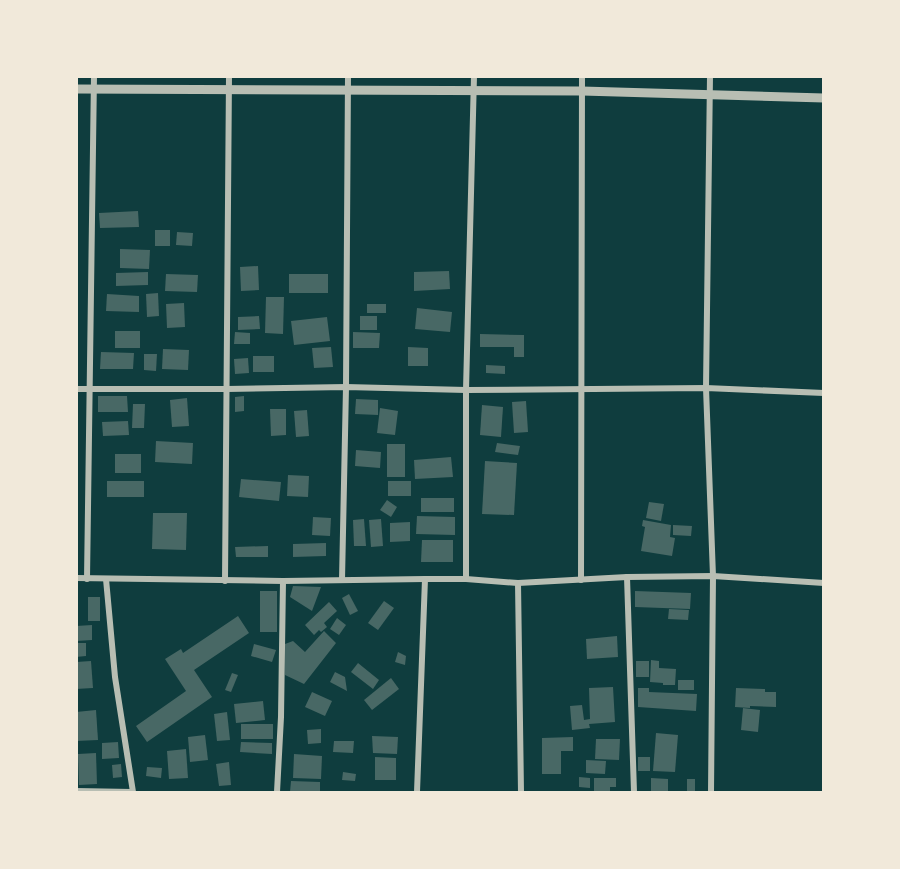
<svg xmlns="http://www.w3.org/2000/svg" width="900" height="869" viewBox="0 0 900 869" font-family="'Varela Round',sans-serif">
	<rect width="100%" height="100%" fill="#0f3d3e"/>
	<g fill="#486865">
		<polygon points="138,211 139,227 100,228 99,213"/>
		<rect x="155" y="230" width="15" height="16"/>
		<polygon points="177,232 193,233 192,246 176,245"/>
		<polygon points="120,249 150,250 149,269 120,268"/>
		<polygon points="258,266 259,290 241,291 240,267"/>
		<polygon points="449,271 450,289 414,291 414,272"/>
		<polygon points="148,272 148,285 116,286 116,273"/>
		<polygon points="166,274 198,275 197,292 165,291"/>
		<rect x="289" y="274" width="39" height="19"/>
		<polygon points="158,293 159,316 147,317 146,294"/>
		<polygon points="107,294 139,296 139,312 106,311"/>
		<polygon points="266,297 284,297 283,334 265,333"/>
		<polygon points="184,303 185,327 167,328 166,304"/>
		<rect x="367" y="304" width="19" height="9"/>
		<polygon points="417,308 452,312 450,332 415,329"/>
		<polygon points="259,316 260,329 238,330 238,317"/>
		<rect x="360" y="316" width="17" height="14"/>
		<polygon points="327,317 330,341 294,345 291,321"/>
		<rect x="115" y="331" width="25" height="17"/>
		<polygon points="235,332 250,333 250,344 234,344"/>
		<polygon points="353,332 380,333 379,348 353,348"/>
		<polygon points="480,334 524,335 524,357 514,357 514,347 480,347"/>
		<polygon points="331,347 333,367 314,368 312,348"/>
		<polygon points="408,347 428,348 428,366 408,366"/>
		<polygon points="163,349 189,350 188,370 162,369"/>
		<polygon points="101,352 134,353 133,369 100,369"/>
		<polygon points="144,354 157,354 156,371 144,370"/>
		<rect x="253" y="356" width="21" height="16"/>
		<polygon points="248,358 249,373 235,374 234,359"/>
		<polygon points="486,365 505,366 505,374 486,373"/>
		<polygon points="98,396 127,396 128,412 98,412"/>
		<polygon points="244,396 244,411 235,412 235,397"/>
		<polygon points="187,398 189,426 172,427 170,400"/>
		<polygon points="356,399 378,400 378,415 355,414"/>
		<polygon points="526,401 528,432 514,433 512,402"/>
		<polygon points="133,404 145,404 144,428 132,428"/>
		<polygon points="482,405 503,407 501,437 480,435"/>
		<polygon points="380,408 398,411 395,435 377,433"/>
		<polygon points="270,409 286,409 286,435 271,436"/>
		<polygon points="307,410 309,436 296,437 294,411"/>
		<polygon points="128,421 129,435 103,436 102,422"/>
		<polygon points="156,441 193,443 192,464 155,462"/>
		<polygon points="497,443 520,446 518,455 495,452"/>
		<rect x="387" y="444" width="18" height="33"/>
		<polygon points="356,450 381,452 380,468 355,466"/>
		<rect x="115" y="454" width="26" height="19"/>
		<polygon points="451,457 453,477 415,479 414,460"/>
		<polygon points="485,461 517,463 514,515 482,514"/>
		<polygon points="288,475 309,476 308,497 287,496"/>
		<polygon points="241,479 281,482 279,501 239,497"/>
		<rect x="107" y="481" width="37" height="16"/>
		<rect x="388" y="481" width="23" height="15"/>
		<rect x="421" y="498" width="33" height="14"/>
		<polygon points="387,500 397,507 391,517 380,510"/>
		<polygon points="649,502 664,504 661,521 646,518"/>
		<polygon points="153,513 187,513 186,550 152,549"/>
		<polygon points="417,516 455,517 455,535 416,534"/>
		<polygon points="313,517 331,518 330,536 312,535"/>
		<polygon points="364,519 366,546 354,546 353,520"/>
		<polygon points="381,519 383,546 371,547 369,520"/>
		<polygon points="643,520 671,525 670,537 675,538 672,556 641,551 645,527 642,526"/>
		<polygon points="410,522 410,541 390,542 390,523"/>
		<polygon points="673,525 692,526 691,536 673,535"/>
		<polygon points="422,540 453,540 453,562 421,562"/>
		<polygon points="326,543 326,556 293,557 293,544"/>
		<polygon points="268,546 268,557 236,557 235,547"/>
		<polygon points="293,586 321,587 312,611 290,597"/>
		<rect x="260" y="591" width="17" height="41"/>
		<polygon points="635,591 691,593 690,609 635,607"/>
		<polygon points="349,594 358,611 350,615 342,598"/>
		<rect x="88" y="597" width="12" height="24"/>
		<polygon points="384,601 394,608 378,630 368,623"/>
		<polygon points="329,602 337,611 324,623 327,627 321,632 319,630 314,635 305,625"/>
		<polygon points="669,609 689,610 688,620 668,619"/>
		<polygon points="238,616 249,633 194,670 212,697 147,742 136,726 186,691 165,659 181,649 183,653"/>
		<polygon points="337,618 346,625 339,635 330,629"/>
		<polygon points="92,625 92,640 76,641 76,626"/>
		<polygon points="324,631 336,643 304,684 285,675 285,644 293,641 305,652"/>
		<polygon points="617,636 618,657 587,659 586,639"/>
		<polygon points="76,643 86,643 86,656 76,657"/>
		<polygon points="254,644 276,650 272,662 251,656"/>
		<polygon points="398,652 406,656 405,665 395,662"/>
		<polygon points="651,660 659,661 659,668 676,669 675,685 663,685 663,683 650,682"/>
		<polygon points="91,661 93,688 76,689 76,662"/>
		<rect x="636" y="661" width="13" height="16"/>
		<polygon points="358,663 379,680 373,689 351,672"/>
		<polygon points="335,672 345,677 347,691 330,682"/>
		<polygon points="232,673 238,675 231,692 225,690"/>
		<polygon points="391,678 399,689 372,710 364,700"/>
		<rect x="678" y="680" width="16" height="10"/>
		<polygon points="613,687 615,722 589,724 590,728 572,730 570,706 582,705 584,720 590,719 589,688"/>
		<polygon points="638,688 649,688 649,692 697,694 696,711 638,707"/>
		<polygon points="736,688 765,689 765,692 776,692 776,707 750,706 750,708 735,707"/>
		<polygon points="312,692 332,701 325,716 305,707"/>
		<polygon points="263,701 265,720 236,723 234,704"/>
		<polygon points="743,708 760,710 758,732 741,730"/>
		<polygon points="96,710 98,740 76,741 76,712"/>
		<polygon points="227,712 230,740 217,741 214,714"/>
		<rect x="241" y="724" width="32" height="15"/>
		<polygon points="321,729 321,743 308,744 307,730"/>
		<polygon points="656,733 678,735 675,772 653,771"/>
		<polygon points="205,735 208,760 190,762 188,737"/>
		<polygon points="372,736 398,737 397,754 373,753"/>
		<polygon points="573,737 573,751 561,751 561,774 542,774 542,738"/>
		<polygon points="596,739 620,739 619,760 595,759"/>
		<polygon points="334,741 354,741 353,753 333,752"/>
		<polygon points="118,742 119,758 102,759 102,743"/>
		<polygon points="241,742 272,743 272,754 240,752"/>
		<polygon points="186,749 188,778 169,779 167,751"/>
		<polygon points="96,753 97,784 79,785 78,754"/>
		<polygon points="294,754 322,756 321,779 293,778"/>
		<polygon points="375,757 396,758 396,780 375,780"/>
		<rect x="638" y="757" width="12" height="14"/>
		<polygon points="586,760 606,761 605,774 586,773"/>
		<polygon points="229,762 231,785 219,786 216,764"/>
		<polygon points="121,764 122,777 113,778 112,765"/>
		<polygon points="147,767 162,768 161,778 146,776"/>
		<polygon points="343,772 356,774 355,781 342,780"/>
		<polygon points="579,777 590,778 590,788 579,787"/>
		<polygon points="594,778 616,778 616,787 610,787 610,792 594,792"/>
		<polygon points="651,778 668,779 668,792 651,792"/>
		<rect x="687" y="779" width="8" height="13"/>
		<polygon points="291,781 320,782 320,792 290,792"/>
	</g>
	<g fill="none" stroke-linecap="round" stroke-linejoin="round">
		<g stroke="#b8beb3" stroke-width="6">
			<polyline points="710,76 706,388 713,576 711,792"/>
			<polyline points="76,389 227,389 346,387 466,390 706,388 824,393"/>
			<polyline points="627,577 634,792"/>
			<polyline points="76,578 283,581 425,579 466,579 518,583 627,577 713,576 824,583"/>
			<polyline points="87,579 94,76"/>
			<polyline points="106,579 115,677 133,792"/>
			<polyline points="466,579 466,390 474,76"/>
			<polyline points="342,580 346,387 348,76"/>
			<polyline points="581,580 582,76"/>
			<polyline points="225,581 229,76"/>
			<polyline points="518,583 521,792"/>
			<polyline points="76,791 132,792"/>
			<polyline points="277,792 281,717 283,581"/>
			<polyline points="417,792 425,579"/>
		</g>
		<polyline stroke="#b8beb3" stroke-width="9" points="76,89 582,91 824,98"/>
	</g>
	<rect width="900" height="869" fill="none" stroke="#f1e9da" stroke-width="156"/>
</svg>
